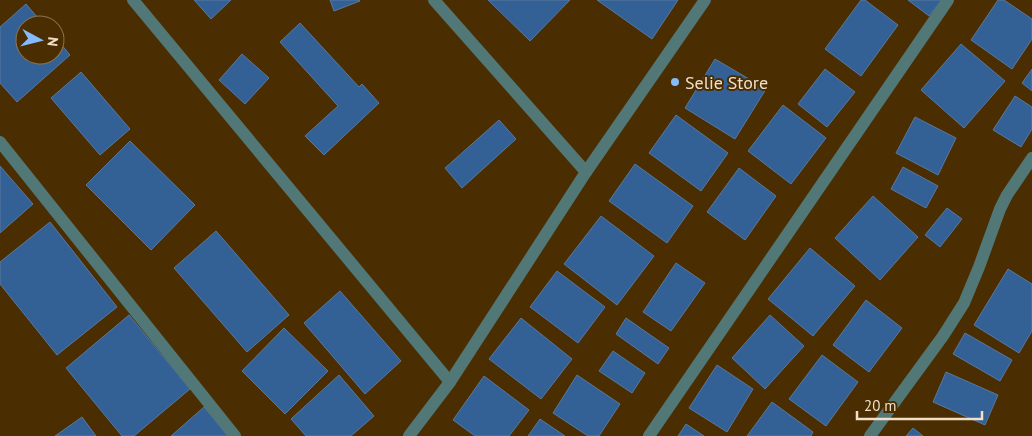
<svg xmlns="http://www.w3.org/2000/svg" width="1032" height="436" viewBox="0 0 1032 436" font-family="'PT Sans',sans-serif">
	<rect width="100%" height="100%" fill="#4a2d00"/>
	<g fill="#346195" stroke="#58789f">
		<polygon points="194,0 231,0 211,19"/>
		<polygon points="330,0 359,0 360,1 334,11"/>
		<polygon points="488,0 570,0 530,41"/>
		<polygon points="597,0 678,0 652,39"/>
		<polygon points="861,0 865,0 898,25 861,76 825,49"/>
		<polygon points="908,0 942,0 929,16"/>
		<polygon points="998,0 1004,0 1032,19 1032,39 1012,69 971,40"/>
		<polygon points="26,4 44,25 25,25 25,55 55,55 55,37 70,55 17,102 0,83 0,27"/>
		<polygon points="300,23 359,87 362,84 379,103 324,155 305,136 338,106 280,42"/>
		<polygon points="961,44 1005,81 964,128 921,90"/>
		<polygon points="242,54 269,78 245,104 219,80"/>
		<polygon points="715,59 766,89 735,139 685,108"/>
		<polygon points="825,69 855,92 827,127 798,104"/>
		<polygon points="1032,69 1032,91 1022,83"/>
		<polygon points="81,72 130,129 100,155 51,98"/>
		<polygon points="1015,96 1032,107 1032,129 1021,147 993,130"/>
		<polygon points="783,105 826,138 791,184 748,151"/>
		<polygon points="676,115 728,153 701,191 649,153"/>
		<polygon points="915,117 956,138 938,175 896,153"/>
		<polygon points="499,120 516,139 462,188 445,168"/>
		<polygon points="130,141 195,205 151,250 86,185"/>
		<polygon points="635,164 693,206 667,243 609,201"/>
		<polygon points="0,166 33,204 0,233"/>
		<polygon points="903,167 938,186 926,208 891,189"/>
		<polygon points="739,168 776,196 745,240 707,212"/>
		<polygon points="873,196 918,237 880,280 835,238"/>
		<polygon points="947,208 962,219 940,247 925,235"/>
		<polygon points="601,216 654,256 617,305 564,264"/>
		<polygon points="50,222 117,307 57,355 0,284 0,262"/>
		<polygon points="216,231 289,315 247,352 174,268"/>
		<polygon points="810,248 855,286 813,336 768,299"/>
		<polygon points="676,263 705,283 671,331 643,312"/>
		<polygon points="1008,269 1032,284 1032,331 1019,353 974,325"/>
		<polygon points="557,271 605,307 578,343 530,307"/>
		<polygon points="340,291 401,361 365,394 304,323"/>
		<polygon points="866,300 902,328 869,372 833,345"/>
		<polygon points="129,315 190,389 134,436 122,436 66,368"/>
		<polygon points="770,315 804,346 765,389 732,358"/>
		<polygon points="521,318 572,359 541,399 489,359"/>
		<polygon points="626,318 669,348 658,364 616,334"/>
		<polygon points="284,328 328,371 285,414 242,371"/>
		<polygon points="965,333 1012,360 1000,381 953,354"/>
		<polygon points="613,351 645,373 632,393 599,371"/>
		<polygon points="822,355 858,382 826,426 789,399"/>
		<polygon points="717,365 753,389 727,432 689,408"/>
		<polygon points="946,372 998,395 985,425 933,402"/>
		<polygon points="339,375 374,416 351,436 306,436 291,419"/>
		<polygon points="577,375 620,404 599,436 588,436 553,413"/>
		<polygon points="484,376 529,410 509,436 475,436 453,420"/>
		<polygon points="772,402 813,432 811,436 747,436"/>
		<polygon points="204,407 228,436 171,436"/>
		<polygon points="82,417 96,436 55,436"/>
		<polygon points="540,419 565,436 528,436"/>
		<polygon points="686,424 704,436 678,436"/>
		<polygon points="913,428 923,436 906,436"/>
	</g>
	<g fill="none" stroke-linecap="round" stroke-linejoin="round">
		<g stroke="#517877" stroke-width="12">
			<polyline points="133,0 450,382"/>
			<polyline points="434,0 586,172"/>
			<polyline points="0,142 235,436"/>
			<polyline points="409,436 450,382 586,172 705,0"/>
			<polyline points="649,436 948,0"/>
			<polyline points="870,436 943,336 964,303 979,267 1000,209 1007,195 1032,158"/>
		</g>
	</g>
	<circle fill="#85bbfb" stroke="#4a2d00" stroke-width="2" cx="675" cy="82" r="5"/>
	<g text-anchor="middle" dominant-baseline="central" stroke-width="4" stroke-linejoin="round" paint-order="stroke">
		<g font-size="18" fill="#f1dfc8" stroke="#4a2d00" text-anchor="start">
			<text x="685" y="82">Selie Store</text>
		</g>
	</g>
	<g transform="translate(40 40) rotate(97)"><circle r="24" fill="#4a2d00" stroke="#8d7450"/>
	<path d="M0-4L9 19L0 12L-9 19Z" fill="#85bbfb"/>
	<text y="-8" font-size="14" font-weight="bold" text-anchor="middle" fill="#f1dfc8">N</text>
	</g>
	<path d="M857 411v8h125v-8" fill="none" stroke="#f1dfc8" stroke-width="2.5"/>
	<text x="864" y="411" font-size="15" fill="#f1dfc8" stroke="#4a2d00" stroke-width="4" paint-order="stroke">20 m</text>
</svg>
